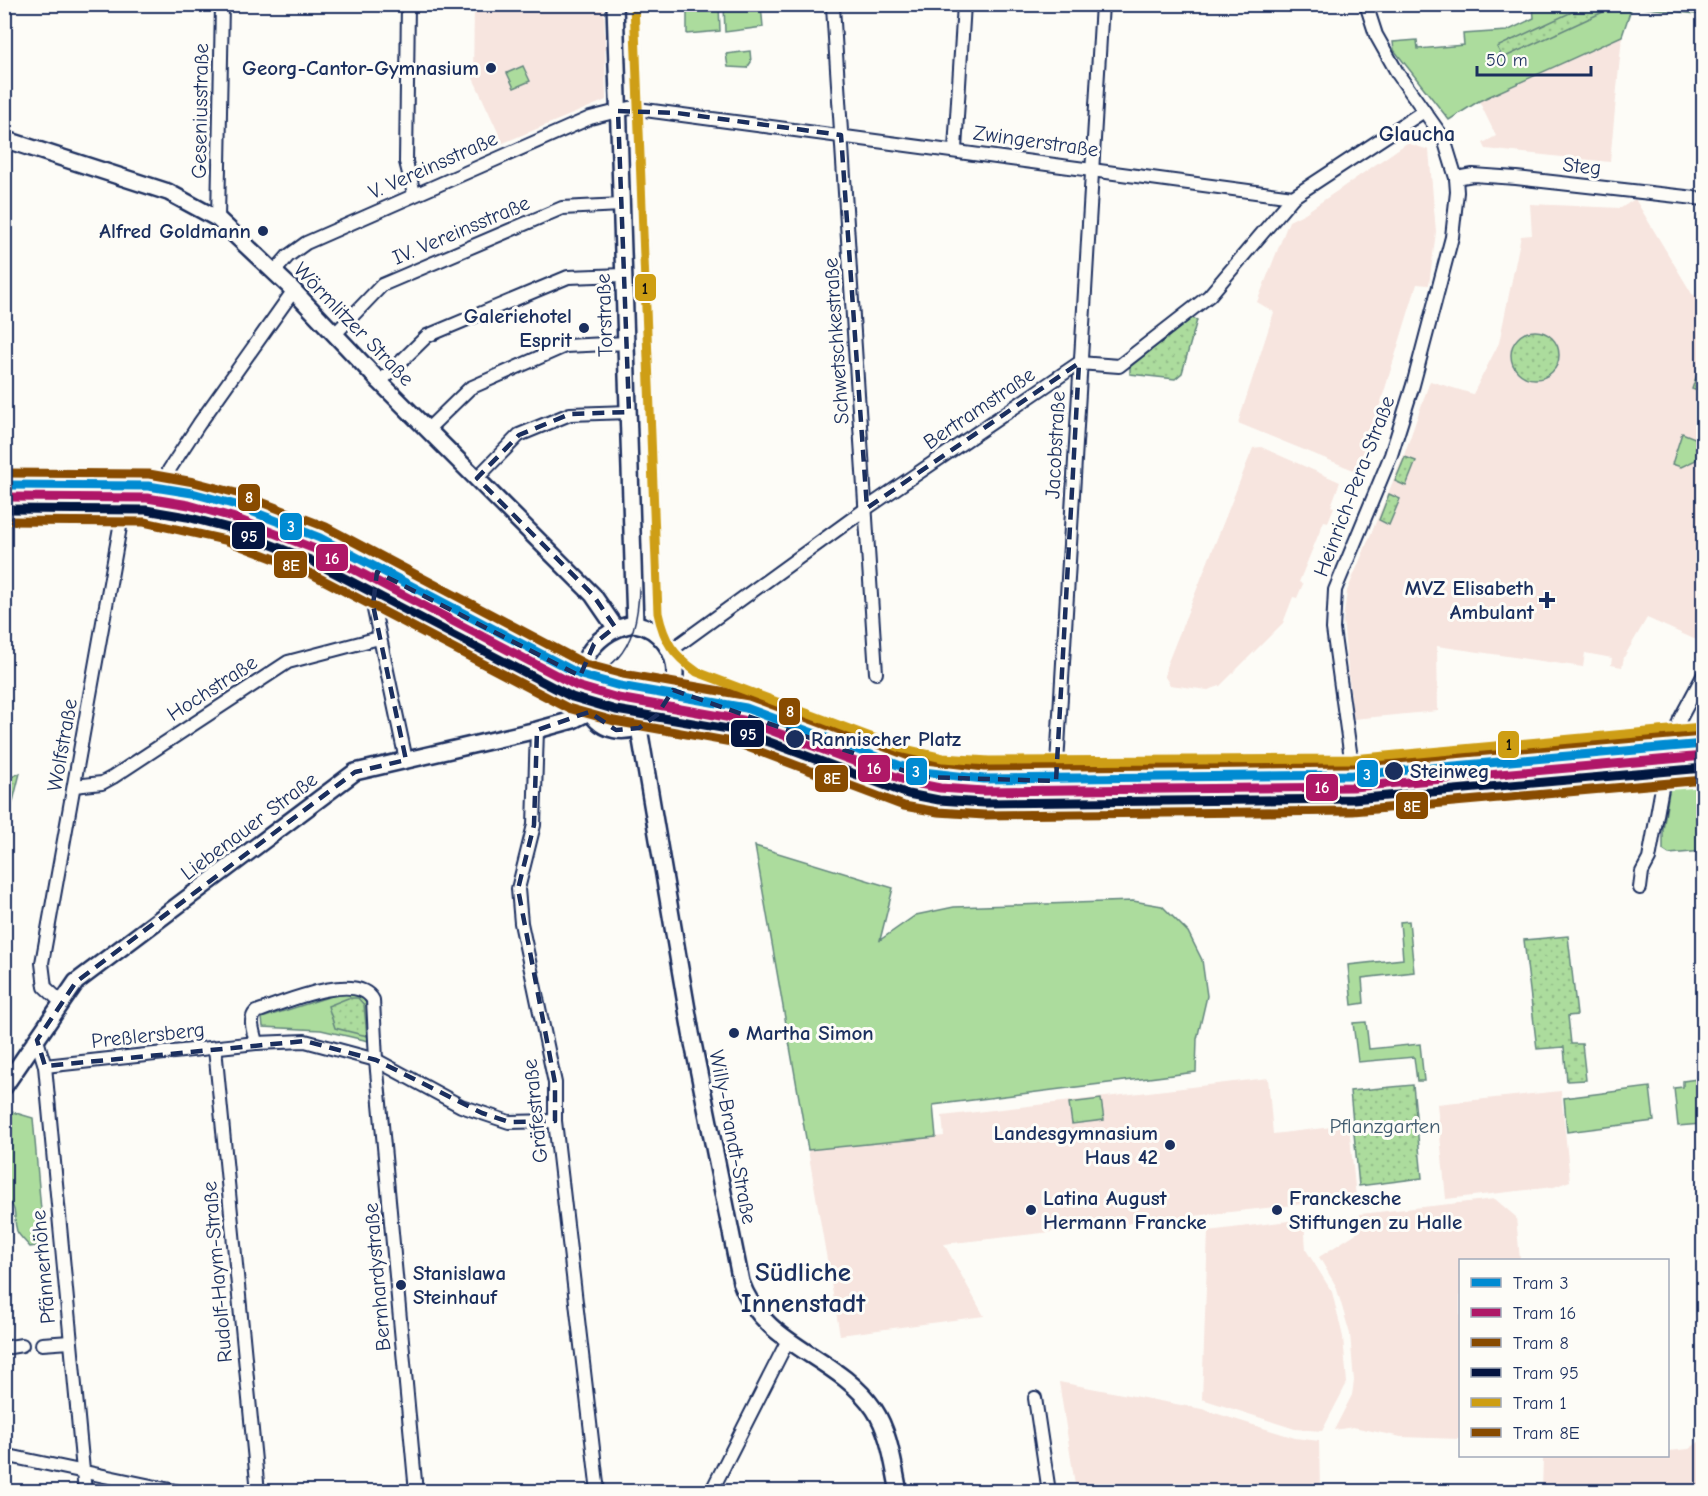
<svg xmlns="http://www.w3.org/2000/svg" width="1708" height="1496" viewBox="0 0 1708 1496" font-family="'Comic Neue',sans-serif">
	<defs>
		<pattern id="park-dots" width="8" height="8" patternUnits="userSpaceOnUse" patternTransform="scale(1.5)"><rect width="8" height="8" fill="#acdc9d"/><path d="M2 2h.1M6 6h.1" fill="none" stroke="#93bd8a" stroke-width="1.8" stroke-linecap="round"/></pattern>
	</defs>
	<rect width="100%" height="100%" fill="#fdfcf7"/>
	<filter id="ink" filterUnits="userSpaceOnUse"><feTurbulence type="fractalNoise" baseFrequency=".0167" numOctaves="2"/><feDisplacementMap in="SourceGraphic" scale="12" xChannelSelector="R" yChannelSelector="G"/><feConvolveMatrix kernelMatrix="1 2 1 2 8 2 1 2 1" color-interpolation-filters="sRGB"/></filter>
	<g filter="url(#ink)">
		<g fill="#f7e5df">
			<polygon points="474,5 604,5 606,100 503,143 473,78"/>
			<polygon points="1622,36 1610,162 1486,149 1483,143 1496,136 1479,101"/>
			<polygon points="1407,143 1429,150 1436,232 1429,285 1417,284 1373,428 1356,471 1238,423 1274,312 1257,302 1289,221 1305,213"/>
			<polygon points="1635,199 1692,294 1703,300 1703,643 1647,618 1624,657 1622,667 1611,665 1612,658 1585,653 1583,667 1437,646 1438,711 1353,719 1343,621 1347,591 1404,455 1430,381 1473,394 1499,343 1521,236 1532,235 1530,204 1621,208"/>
			<polygon points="1261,447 1340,482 1331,506 1334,507 1328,522 1324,521 1299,582 1303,584 1297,598 1293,597 1283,623 1220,686 1208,690 1170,685 1165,677 1166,667 1253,448"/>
			<polygon points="1268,1078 1273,1134 1349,1125 1356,1198 944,1244 984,1316 840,1335 808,1150 944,1136 942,1116"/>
			<polygon points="1561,1091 1570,1181 1554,1187 1446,1199 1437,1104"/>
			<polygon points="1495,1199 1516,1217 1520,1260 1460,1260 1460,1439 1401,1437 1353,1427 1334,1430 1352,1395 1354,1381 1350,1334 1336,1286 1319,1257 1361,1230 1360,1214"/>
			<polygon points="1304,1219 1306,1250 1332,1292 1343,1337 1347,1383 1322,1431 1295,1429 1202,1399 1208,1231"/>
			<polygon points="1059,1382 1202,1409 1295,1438 1319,1441 1320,1491 1076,1491"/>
			<polygon points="1703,1439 1703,1491 1542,1491 1543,1458 1546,1456 1668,1456 1668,1451 1689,1449"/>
		</g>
		<g fill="#acdc9d" stroke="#64867e" stroke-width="1.5">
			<polygon points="687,5 719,5 720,31 687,34"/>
			<polygon points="724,5 761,5 763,27 725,32"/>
			<polygon points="1533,5 1703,5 1703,15 1632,6 1622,36 1479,101 1449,120 1394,50 1393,42 1417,40 1418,49 1464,45 1463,34 1507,31 1534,18"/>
			<polygon points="750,51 751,62 747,68 728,67 726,54"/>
			<polygon points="523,66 530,81 514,88 507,73"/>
			<polygon points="1682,433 1695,438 1700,448 1696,460 1681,467 1672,464"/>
			<polygon points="1671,779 1703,783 1703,851 1669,854 1663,850 1663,830"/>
			<polygon points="755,846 893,888 880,940 916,915 954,907 1133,901 1162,906 1188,932 1202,960 1207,996 1197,1039 1196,1072 933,1105 936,1137 808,1150"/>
			<polygon points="1409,921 1414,972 1362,978 1364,1003 1352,1005 1348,965 1403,959 1400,922"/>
			<polygon points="344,992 367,998 373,1042 321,1030 263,1027 262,1018"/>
			<polygon points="1366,1022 1369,1049 1420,1044 1424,1081 1417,1081 1414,1057 1358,1062 1353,1023"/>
			<polygon points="1697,1079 1701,1124 1678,1126 1674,1088 1683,1087 1683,1081"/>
			<polygon points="1650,1087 1654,1121 1567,1132 1564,1098"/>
			<polygon points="1101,1099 1104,1120 1072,1124 1069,1103"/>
			<path d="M 9,1111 L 33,1118 L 44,1245 L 30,1247 C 27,1243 19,1236 17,1231 C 12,1216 20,1210 5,1198 L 4,1117 Z"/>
		</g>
		<g fill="url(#park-dots)" stroke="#64867e" stroke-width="1.5">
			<polygon points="1589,4 1616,6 1503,58 1497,47"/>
			<polygon points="1192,318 1197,320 1182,373 1175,379 1130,374 1130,367"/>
			<circle cx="1535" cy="355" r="24"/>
			<polygon points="1703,357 1704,358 1703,393 1692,389"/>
			<polygon points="1405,457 1416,461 1406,486 1395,481"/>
			<polygon points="1389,494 1400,499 1389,525 1379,520"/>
			<polygon points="20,773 5,834 5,780"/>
			<polygon points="1568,936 1577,1015 1568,1016 1571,1044 1582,1044 1586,1080 1567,1081 1564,1047 1537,1049 1524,940"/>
			<polygon points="348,998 358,998 364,1005 367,1036 335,1028 328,1006"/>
			<polygon points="1413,1085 1422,1178 1359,1186 1350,1091"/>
		</g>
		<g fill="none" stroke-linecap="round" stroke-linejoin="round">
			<defs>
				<g id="minor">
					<polyline points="408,4 406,162 414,193"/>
					<polyline points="833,7 876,673"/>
					<polyline points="955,149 964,4"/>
					<polyline points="1456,178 1473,175 1516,178 1704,199"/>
					<polyline points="218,219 222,4"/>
					<polyline points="274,272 288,256 306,243 590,118 630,108 1293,197 1424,111"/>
					<polyline points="336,333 382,285 562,208 621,205"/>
					<polyline points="380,382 427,336 568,277 624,275"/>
					<polyline points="428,429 470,388 565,346 627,343"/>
					<polyline points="477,478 519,435 570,414 629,412"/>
					<polyline points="162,492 169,470 199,424 294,290"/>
					<polyline points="377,572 373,584 373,605 406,760"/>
					<polyline points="670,651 867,508 1079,363 1119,366 1209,296 1293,197"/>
					<polyline points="672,690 749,714 897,770 922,777 975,782 1354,780 1669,752 1704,740"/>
					<polyline points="537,730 534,825 518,889 521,923 555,1083 555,1121 598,1492"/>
					<polyline points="1669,752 1704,766"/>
					<polyline points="1354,780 1333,629 1335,590 1391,455 1413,385 1452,237 1457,192 1456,178 1444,139 1398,74 1376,35 1366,4"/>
					<polyline points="1056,781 1102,4"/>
					<polyline points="74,786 102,783 113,777 288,662 379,638"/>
					<polyline points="1640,888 1642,872 1649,859 1668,755 1680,719 1704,674"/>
					<polyline points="61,1002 45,987 42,963 127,488"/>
					<polyline points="37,1040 45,1066 85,1492"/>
					<path d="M 256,1043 C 254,1032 248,1020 256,1012 C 282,1003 357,970 373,1000 L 376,1060 L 416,1492"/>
					<polyline points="215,1048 258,1492"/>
					<polyline points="45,1066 256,1043 305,1041 376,1060 461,1106 509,1122 555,1121"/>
					<polyline points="42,1344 70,1342"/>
					<polyline points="4,1348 22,1345"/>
					<polyline points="1035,1398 1049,1492"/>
					<polyline points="4,1455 180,1492"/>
					<polyline points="711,1492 788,1340"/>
				</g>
				<g id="tertiary">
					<polyline points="615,4 635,624"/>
					<polyline points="4,139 168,192 218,219 289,286 380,382 593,595 615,627"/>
					<polyline points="4,489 127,488 195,498 319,541 551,665 581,675"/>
					<path d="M 635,624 C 648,626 657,632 665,643 C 705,699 613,773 584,700 C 570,663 600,628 635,624 Z"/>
					<path d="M 639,728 L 691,1033 L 741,1282 C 764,1347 837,1355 874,1409 C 890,1433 893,1464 899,1492"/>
					<polyline points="4,1087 76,982 355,772 537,730 573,720 589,712"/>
				</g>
			</defs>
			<use href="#minor" stroke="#1b2f5e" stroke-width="16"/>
			<use href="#tertiary" stroke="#1b2f5e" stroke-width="20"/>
			<use href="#minor" stroke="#fdfcf7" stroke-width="12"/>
			<use href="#tertiary" stroke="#fdfcf7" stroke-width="15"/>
			<path stroke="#1b2f5e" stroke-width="1.5" d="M 548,667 C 612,693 638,645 639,588"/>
			<defs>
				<polyline id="tram-1" points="4,485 148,486 192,493 236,505 320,538 581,675 620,686 746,708 914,771 984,779 1353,775 1704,744"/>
				<polyline id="tram-2" points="4,497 147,498 189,505 232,517 315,549 577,686 618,698 743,720 910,782 940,788 984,791 1353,787 1704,756"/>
				<polyline id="tram-3" points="4,473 149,474 194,482 240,494 326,527 585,664 623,674 749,696 917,759 984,767 1352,763 1703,732"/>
				<polyline id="tram-4" points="4,509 146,510 187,517 229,528 310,560 572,697 616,710 740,731 908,794 939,800 984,803 1353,799 1704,768"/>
				<path id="tram-5" d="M 634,4 L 658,613 C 664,641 673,655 697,672 L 900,748 L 943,758 L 989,761 L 1353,759 L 1702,727"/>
				<polyline id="tram-6" points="4,521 144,522 225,540 304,570 568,708 614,721 737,743 904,806 938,812 984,815 1353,811 1704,780"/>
			</defs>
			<use href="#tram-1" stroke="#fdfcf7" stroke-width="14"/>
			<use href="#tram-2" stroke="#fdfcf7" stroke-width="14"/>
			<use href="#tram-3" stroke="#fdfcf7" stroke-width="14"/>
			<use href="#tram-4" stroke="#fdfcf7" stroke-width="14"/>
			<use href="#tram-5" stroke="#fdfcf7" stroke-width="14"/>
			<use href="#tram-6" stroke="#fdfcf7" stroke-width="14"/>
			<use href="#tram-1" stroke="#008bd2" stroke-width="9"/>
			<use href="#tram-2" stroke="#af1867" stroke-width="9"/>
			<use href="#tram-3" stroke="#884b00" stroke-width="9"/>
			<use href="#tram-4" stroke="#051541" stroke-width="9"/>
			<use href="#tram-5" stroke="#ce9e13" stroke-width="9"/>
			<use href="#tram-6" stroke="#884b00" stroke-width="9"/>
		</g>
	</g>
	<path fill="none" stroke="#1b2f5e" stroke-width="4.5" stroke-dasharray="12 8" stroke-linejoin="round" d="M 618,111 L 677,113 L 841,135 L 867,508 L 1079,363 L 1056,781 L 922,777 L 673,690 L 657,715 L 639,728 L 616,730 L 589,712 L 537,730 L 534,825 L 518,889 L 555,1083 L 555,1121 L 509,1122 L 482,1113 L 376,1060 L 305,1041 L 45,1066 L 37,1040 L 76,982 L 355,772 L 406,760 L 373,605 L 377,572 L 580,676 L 594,644 L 615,627 L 593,595 L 477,478 L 519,435 L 570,414 L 629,412 Z"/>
	<g fill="#1b2f5e" stroke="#fdfcf7" stroke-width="2">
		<circle cx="491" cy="68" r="6"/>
		<circle cx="263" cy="231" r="6"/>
		<circle cx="584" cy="328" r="6"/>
		<path d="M1544 591h6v6h6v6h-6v6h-6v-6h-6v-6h6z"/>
		<circle cx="795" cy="739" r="10"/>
		<circle cx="1394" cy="771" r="10"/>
		<circle cx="734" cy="1033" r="6"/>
		<circle cx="1170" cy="1145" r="6"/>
		<circle cx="1031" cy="1210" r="6"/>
		<circle cx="1277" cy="1210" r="6"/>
		<circle cx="401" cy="1285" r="6"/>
	</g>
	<g text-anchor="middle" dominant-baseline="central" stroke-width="6" stroke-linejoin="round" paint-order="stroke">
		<g font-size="21" font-weight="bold" fill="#1b2f5e" stroke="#fdfcf7" text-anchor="end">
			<text x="479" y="68">Georg-Cantor-Gymnasium</text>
			<text x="251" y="231">Alfred Goldmann</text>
			<text x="572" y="316">Galeriehotel<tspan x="572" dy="24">Esprit</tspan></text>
			<text x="1534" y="588">MVZ Elisabeth<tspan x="1534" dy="24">Ambulant</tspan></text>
			<text x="746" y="1033" text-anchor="start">Martha Simon</text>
			<text x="1158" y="1133">Landesgymnasium<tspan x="1158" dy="24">Haus 42</tspan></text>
			<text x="1043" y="1198" text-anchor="start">Latina August<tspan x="1043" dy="24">Hermann Francke</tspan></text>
			<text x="1289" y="1198" text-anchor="start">Franckesche<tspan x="1289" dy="24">Stiftungen zu Halle</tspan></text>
			<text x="413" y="1273" text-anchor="start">Stanislawa<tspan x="413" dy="24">Steinhauf</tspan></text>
		</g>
		<g font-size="21" fill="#1b2f5e" stroke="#fdfcf7">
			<text transform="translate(200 111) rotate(-89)">Geseniusstraße</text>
			<text transform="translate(1036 141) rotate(8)">Zwingerstraße</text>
			<text transform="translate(433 165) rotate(-24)">V. Vereinsstraße</text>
			<text transform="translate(1582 166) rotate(6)">Steg</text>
			<text transform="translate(461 230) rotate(-23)">IV. Vereinsstraße</text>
			<text transform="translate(604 315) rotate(-92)">Torstraße</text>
			<text transform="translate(354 324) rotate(46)">Wörmlitzer Straße</text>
			<text transform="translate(836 341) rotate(-94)">Schwetschkestraße</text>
			<text transform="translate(979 408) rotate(-34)">Bertramstraße</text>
			<text transform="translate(1055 445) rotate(-87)">Jacobstraße</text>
			<text transform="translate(1354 486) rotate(-69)">Heinrich-Pera-Straße</text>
			<text transform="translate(212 688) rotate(-33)">Hochstraße</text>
			<text transform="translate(62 745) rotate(-80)">Wolfstraße</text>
			<text transform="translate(249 826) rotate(-37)">Liebenauer Straße</text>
			<text transform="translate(148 1035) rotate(-6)">Preßlersberg</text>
			<text transform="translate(535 1111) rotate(-96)">Gräfestraße</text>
			<text transform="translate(733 1137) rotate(79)">Willy-Brandt-Straße</text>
			<text transform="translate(43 1267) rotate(-95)">Pfännerhöhe</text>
			<text transform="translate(217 1272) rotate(-95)">Rudolf-Haym-Straße</text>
			<text transform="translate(377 1277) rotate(-95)">Bernhardystraße</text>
		</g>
		<g font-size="21" font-weight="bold" fill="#1b2f5e" stroke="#fdfcf7" text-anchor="start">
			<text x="811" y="739">Rannischer Platz</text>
			<text x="1410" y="771">Steinweg</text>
		</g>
		<g font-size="21" fill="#3f5a6e" stroke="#fdfcf7">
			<text x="1385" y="1126">Pflanzgarten</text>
		</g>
		<g font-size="22" font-weight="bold" fill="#1b2f5e" stroke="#fdfcf7">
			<text x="1417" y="134">Glaucha</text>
		</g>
		<g font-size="27" font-weight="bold" fill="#1b2f5e" stroke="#fdfcf7">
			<text x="803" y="1272">Südliche<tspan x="803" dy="31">Innenstadt</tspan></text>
		</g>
	</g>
	<g stroke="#fdfcf7" stroke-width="2">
		<rect x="634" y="273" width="23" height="29" rx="6" fill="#ce9e13"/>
		<rect x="237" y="483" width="24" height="29" rx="6" fill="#884b00"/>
		<rect x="279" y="512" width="24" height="29" rx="6" fill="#008bd2"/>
		<rect x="231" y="521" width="35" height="29" rx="6" fill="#051541"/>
		<rect x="315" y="543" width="34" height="29" rx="6" fill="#af1867"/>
		<rect x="273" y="550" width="35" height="29" rx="6" fill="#884b00"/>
		<rect x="778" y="697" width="23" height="29" rx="6" fill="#884b00"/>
		<rect x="730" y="719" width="35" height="29" rx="6" fill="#051541"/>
		<rect x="1497" y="730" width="23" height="29" rx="6" fill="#ce9e13"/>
		<rect x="857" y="754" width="34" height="29" rx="6" fill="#af1867"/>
		<rect x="905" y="757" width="23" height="29" rx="6" fill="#008bd2"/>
		<rect x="1356" y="759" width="23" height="29" rx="6" fill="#008bd2"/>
		<rect x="814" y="764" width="35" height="29" rx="6" fill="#884b00"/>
		<rect x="1305" y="773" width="34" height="29" rx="6" fill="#af1867"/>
		<rect x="1395" y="791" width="34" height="29" rx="6" fill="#884b00"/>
	</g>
	<g font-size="16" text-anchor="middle" font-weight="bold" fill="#fff">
		<text x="249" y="503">8</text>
		<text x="291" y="532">3</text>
		<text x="249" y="542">95</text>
		<text x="332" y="564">16</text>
		<text x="291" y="571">8E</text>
		<text x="790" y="717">8</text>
		<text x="748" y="740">95</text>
		<text x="874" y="774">16</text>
		<text x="916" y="777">3</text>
		<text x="1367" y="780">3</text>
		<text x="832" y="784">8E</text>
		<text x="1322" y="793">16</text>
		<text x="1412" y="812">8E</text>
	</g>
	<g font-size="16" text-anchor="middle" font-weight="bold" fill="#111">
		<text x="645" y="294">1</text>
		<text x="1509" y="750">1</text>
	</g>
	<rect width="1708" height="1496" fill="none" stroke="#fdfcf7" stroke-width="24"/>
	<rect x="12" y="12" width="1684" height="1472" fill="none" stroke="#1b2f5e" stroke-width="2" filter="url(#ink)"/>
	<rect x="1459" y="1259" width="210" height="198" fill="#fdfcf7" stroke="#a3aaba" stroke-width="1.5"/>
	<rect x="1471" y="1278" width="30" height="9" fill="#008bd2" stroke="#a3aaba" stroke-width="1.5"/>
	<text x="1513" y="1289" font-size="18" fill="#1b2f5e">Tram 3</text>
	<rect x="1471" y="1308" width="30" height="9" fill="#af1867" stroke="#a3aaba" stroke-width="1.5"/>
	<text x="1513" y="1319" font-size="18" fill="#1b2f5e">Tram 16</text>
	<rect x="1471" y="1338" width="30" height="9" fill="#884b00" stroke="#a3aaba" stroke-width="1.5"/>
	<text x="1513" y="1349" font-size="18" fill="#1b2f5e">Tram 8</text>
	<rect x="1471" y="1368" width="30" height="9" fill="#051541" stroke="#a3aaba" stroke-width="1.5"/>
	<text x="1513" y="1379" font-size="18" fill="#1b2f5e">Tram 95</text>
	<rect x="1471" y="1398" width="30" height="9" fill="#ce9e13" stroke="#a3aaba" stroke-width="1.5"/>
	<text x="1513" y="1409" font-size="18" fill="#1b2f5e">Tram 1</text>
	<rect x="1471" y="1428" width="30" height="9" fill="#884b00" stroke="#a3aaba" stroke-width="1.5"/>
	<text x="1513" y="1439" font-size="18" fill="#1b2f5e">Tram 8E</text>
	<path d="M1477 66v9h114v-9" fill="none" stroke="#1b2f5e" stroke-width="3"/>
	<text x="1486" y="66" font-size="18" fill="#1b2f5e" stroke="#fdfcf7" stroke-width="4.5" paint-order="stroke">50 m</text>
</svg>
